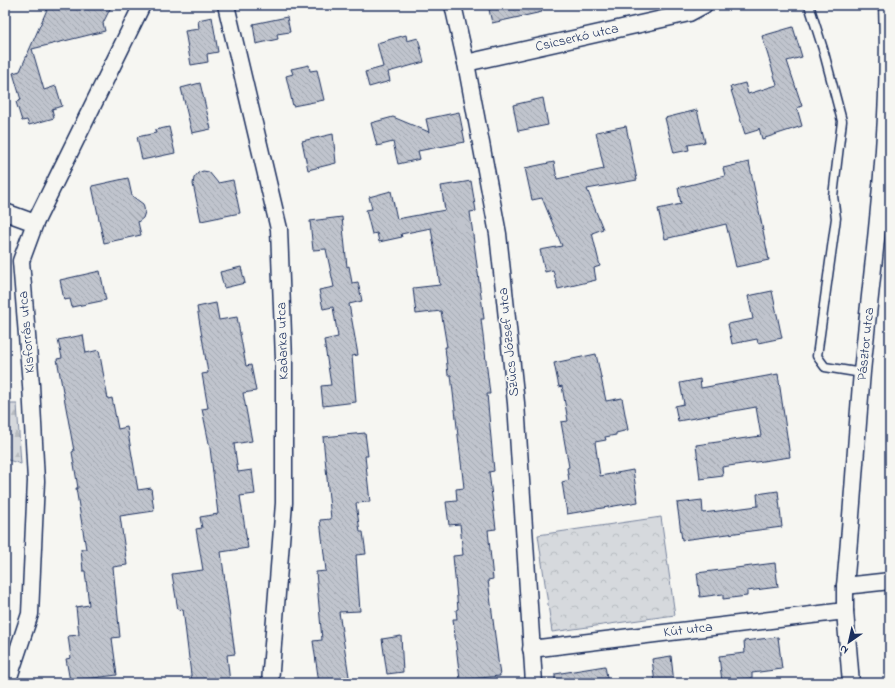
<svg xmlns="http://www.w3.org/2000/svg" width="895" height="688" viewBox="0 0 895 688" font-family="'Indie Flower',sans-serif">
	<defs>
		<pattern id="forest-firs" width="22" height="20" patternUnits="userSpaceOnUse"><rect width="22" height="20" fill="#d6d9dd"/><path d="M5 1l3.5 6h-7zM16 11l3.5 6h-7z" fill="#b7bbc0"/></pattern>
		<pattern id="park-crowns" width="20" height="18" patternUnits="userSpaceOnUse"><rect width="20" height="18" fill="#d6d9dd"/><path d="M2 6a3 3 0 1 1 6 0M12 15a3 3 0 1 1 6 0" fill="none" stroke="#b7bbc0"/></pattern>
		<pattern id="building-back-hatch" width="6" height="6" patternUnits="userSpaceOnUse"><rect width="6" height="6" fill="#c0c4cd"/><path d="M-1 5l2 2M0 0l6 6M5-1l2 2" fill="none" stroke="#a4a9b2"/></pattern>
	</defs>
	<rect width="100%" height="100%" fill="#f6f6f2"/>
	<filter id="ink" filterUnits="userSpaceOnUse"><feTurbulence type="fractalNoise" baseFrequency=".025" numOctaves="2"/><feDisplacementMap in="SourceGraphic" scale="8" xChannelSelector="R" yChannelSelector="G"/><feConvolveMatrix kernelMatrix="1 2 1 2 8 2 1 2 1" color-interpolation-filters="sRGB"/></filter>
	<g filter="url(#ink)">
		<polygon fill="url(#forest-firs)" stroke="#78849e" points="5,404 17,404 21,464 5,459"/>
		<polygon fill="url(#park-crowns)" stroke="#78849e" points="661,517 675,615 552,632 538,535"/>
		<g fill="url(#building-back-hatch)" stroke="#1b2f5e">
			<polygon points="49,5 112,5 103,23 105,31 32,49 44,90 56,86 62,106 52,109 54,118 29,125 27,120 22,121 16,102 21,100 13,73 20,71"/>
			<polygon points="488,5 541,5 542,12 492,23"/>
			<polygon points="212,17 218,52 207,54 208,62 191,65 185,31 199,29 198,20"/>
			<polygon points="287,17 290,32 277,34 278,39 256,44 253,24"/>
			<polygon points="793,27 802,57 787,61 802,106 797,108 802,126 762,139 759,128 758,130 745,134 730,87 745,83 748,94 777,85 762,36"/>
			<polygon points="406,35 407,41 418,38 424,62 388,72 390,81 369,87 365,72 383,67 377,43"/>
			<polygon points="309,65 310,71 317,70 324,100 293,106 286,76 293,74 291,69"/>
			<polygon points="200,83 211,129 192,133 181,88"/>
			<polygon points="543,98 548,125 518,131 513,105"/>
			<polygon points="697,110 705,142 688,145 689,150 674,153 665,118"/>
			<polygon points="459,112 465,142 418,151 420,159 398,164 393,142 377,146 371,123 393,117 429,132 426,119"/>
			<polygon points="626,126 637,180 587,189 603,229 592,233 600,266 594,268 596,280 558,289 553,270 545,272 540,250 562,246 542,198 532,200 525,168 554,162 557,179 604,169 596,132"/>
			<polygon points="169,127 175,153 142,160 137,137 156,133 155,130"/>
			<polygon points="333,134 336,163 308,170 302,141"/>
			<polygon points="749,162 769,260 736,267 726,224 665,239 658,209 681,204 678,188 725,176 723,168"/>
			<polygon points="203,171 209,172 218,183 233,180 240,213 201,221 193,184 194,178 198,173"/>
			<polygon points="128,178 132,196 143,204 145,212 143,218 138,222 141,235 104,243 92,186"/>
			<polygon points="471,181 476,211 470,212 484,319 481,319 490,394 487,394 494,471 489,472 496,529 488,530 493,579 488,580 500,676 460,680 453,619 457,619 456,610 458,609 453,556 463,555 460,524 449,525 446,502 457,501 456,489 464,488 451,375 448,375 445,347 447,347 441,311 416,314 413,288 440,285 431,228 401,234 402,237 379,242 377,233 372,234 366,210 372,209 369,197 391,191 397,219 445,210 441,186"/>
			<polygon points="342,217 347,267 349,266 352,283 358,282 362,301 349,304 358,355 352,356 356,402 323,406 321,386 331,385 324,340 338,337 333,307 323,309 319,290 334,287 326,249 313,250 310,221"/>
			<polygon points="241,267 245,283 224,288 220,272"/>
			<polygon points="100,271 106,300 72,307 70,299 64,300 60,280"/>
			<polygon points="772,291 782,338 758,343 757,339 732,344 728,324 753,319 748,296"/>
			<polygon points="216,303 219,320 237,317 246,366 251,365 256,391 243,393 252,441 234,444 238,472 252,470 255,494 240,496 248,548 221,552 235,654 227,655 230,683 192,683 183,609 178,610 172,574 203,570 196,529 202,528 200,517 218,514 210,448 202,409 208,408 202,374 208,373 197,307"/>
			<polygon points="83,335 86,353 99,350 108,399 112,398 118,429 127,427 138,490 151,488 154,511 120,516 127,565 113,567 120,637 112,638 117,675 70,681 66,659 71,658 68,636 79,635 76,607 89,605 85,571 83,571 81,549 86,549 76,488 78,488 72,452 74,451 57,359 62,358 58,340"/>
			<polygon points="596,354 606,401 622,398 628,430 616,433 616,435 605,437 606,440 595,442 600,476 633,470 638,502 567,514 562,482 569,480 567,468 569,467 561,422 568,421 562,386 559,387 554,363"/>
			<polygon points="778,374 790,457 722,467 723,476 700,479 696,445 761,436 756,407 678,421 675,406 684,404 680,383 700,379 701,388"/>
			<polygon points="365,433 368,456 365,456 370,502 356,503 360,532 363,532 366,554 356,555 360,611 339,612 350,683 319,683 313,641 322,640 316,572 326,571 320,520 331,519 323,437"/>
			<polygon points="778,491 782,527 682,540 677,503 702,500 703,513 758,506 757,494"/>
			<polygon points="775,563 778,587 747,591 747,596 723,599 723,594 700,597 697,573"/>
			<polygon points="401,636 403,672 387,674 382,639"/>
			<polygon points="778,637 782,669 752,673 752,678 722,682 719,656 745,653 744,641"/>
			<polygon points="671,656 674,683 655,683 652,659"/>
			<polygon points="605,666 608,683 555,683 555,674"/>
		</g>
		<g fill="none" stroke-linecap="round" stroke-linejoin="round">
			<defs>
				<polyline id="service" points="809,5 823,49 842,121 833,196 836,218 817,356 825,367 862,373"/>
				<g id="minor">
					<polyline points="226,5 279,229 284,360 284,503 270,683"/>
					<polyline points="453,5 466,63 498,234 516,403 534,683"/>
					<polyline points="466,63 689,13 704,5"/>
					<polyline points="5,212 35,223"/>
					<polyline points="845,586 890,581"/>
					<polyline points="531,649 845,611"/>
					<polyline points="7,683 30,614 36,481 31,385 21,261 35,223 142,5"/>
					<path d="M 851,683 L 845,611 L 845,586 C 852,514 856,443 862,372 C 874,250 892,128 887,5"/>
				</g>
			</defs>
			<use href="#service" stroke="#1b2f5e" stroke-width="11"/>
			<use href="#minor" stroke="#1b2f5e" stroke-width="19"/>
			<use href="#service" stroke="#f6f6f2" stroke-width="8"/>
			<use href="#minor" stroke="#f6f6f2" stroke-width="16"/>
		</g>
	</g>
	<g text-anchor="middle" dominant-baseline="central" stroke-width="3.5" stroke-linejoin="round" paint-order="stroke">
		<g font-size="14" fill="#1b2f5e" stroke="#f6f6f2">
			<text transform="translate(577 38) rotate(-13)">Csicserkó utca</text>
			<text transform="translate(27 332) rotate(-95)">Kisforrás utca</text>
			<text transform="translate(283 341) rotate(-92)">Kadarka utca</text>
			<text transform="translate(509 342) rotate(-96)">Szűcs József utca</text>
			<text transform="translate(866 344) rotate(-84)">Pásztor utca</text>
			<text transform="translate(688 630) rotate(-7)">Kút utca</text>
		</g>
	</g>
	<rect width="895" height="688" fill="none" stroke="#f6f6f2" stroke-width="20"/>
	<rect x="10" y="10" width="875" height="668" fill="none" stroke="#1b2f5e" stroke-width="1.5" filter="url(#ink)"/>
	<g transform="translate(849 642) rotate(214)" stroke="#f6f6f2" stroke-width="3" paint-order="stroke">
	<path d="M0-3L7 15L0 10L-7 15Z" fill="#1b2f5e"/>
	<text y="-6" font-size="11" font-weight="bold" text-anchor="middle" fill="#1b2f5e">N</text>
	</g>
</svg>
